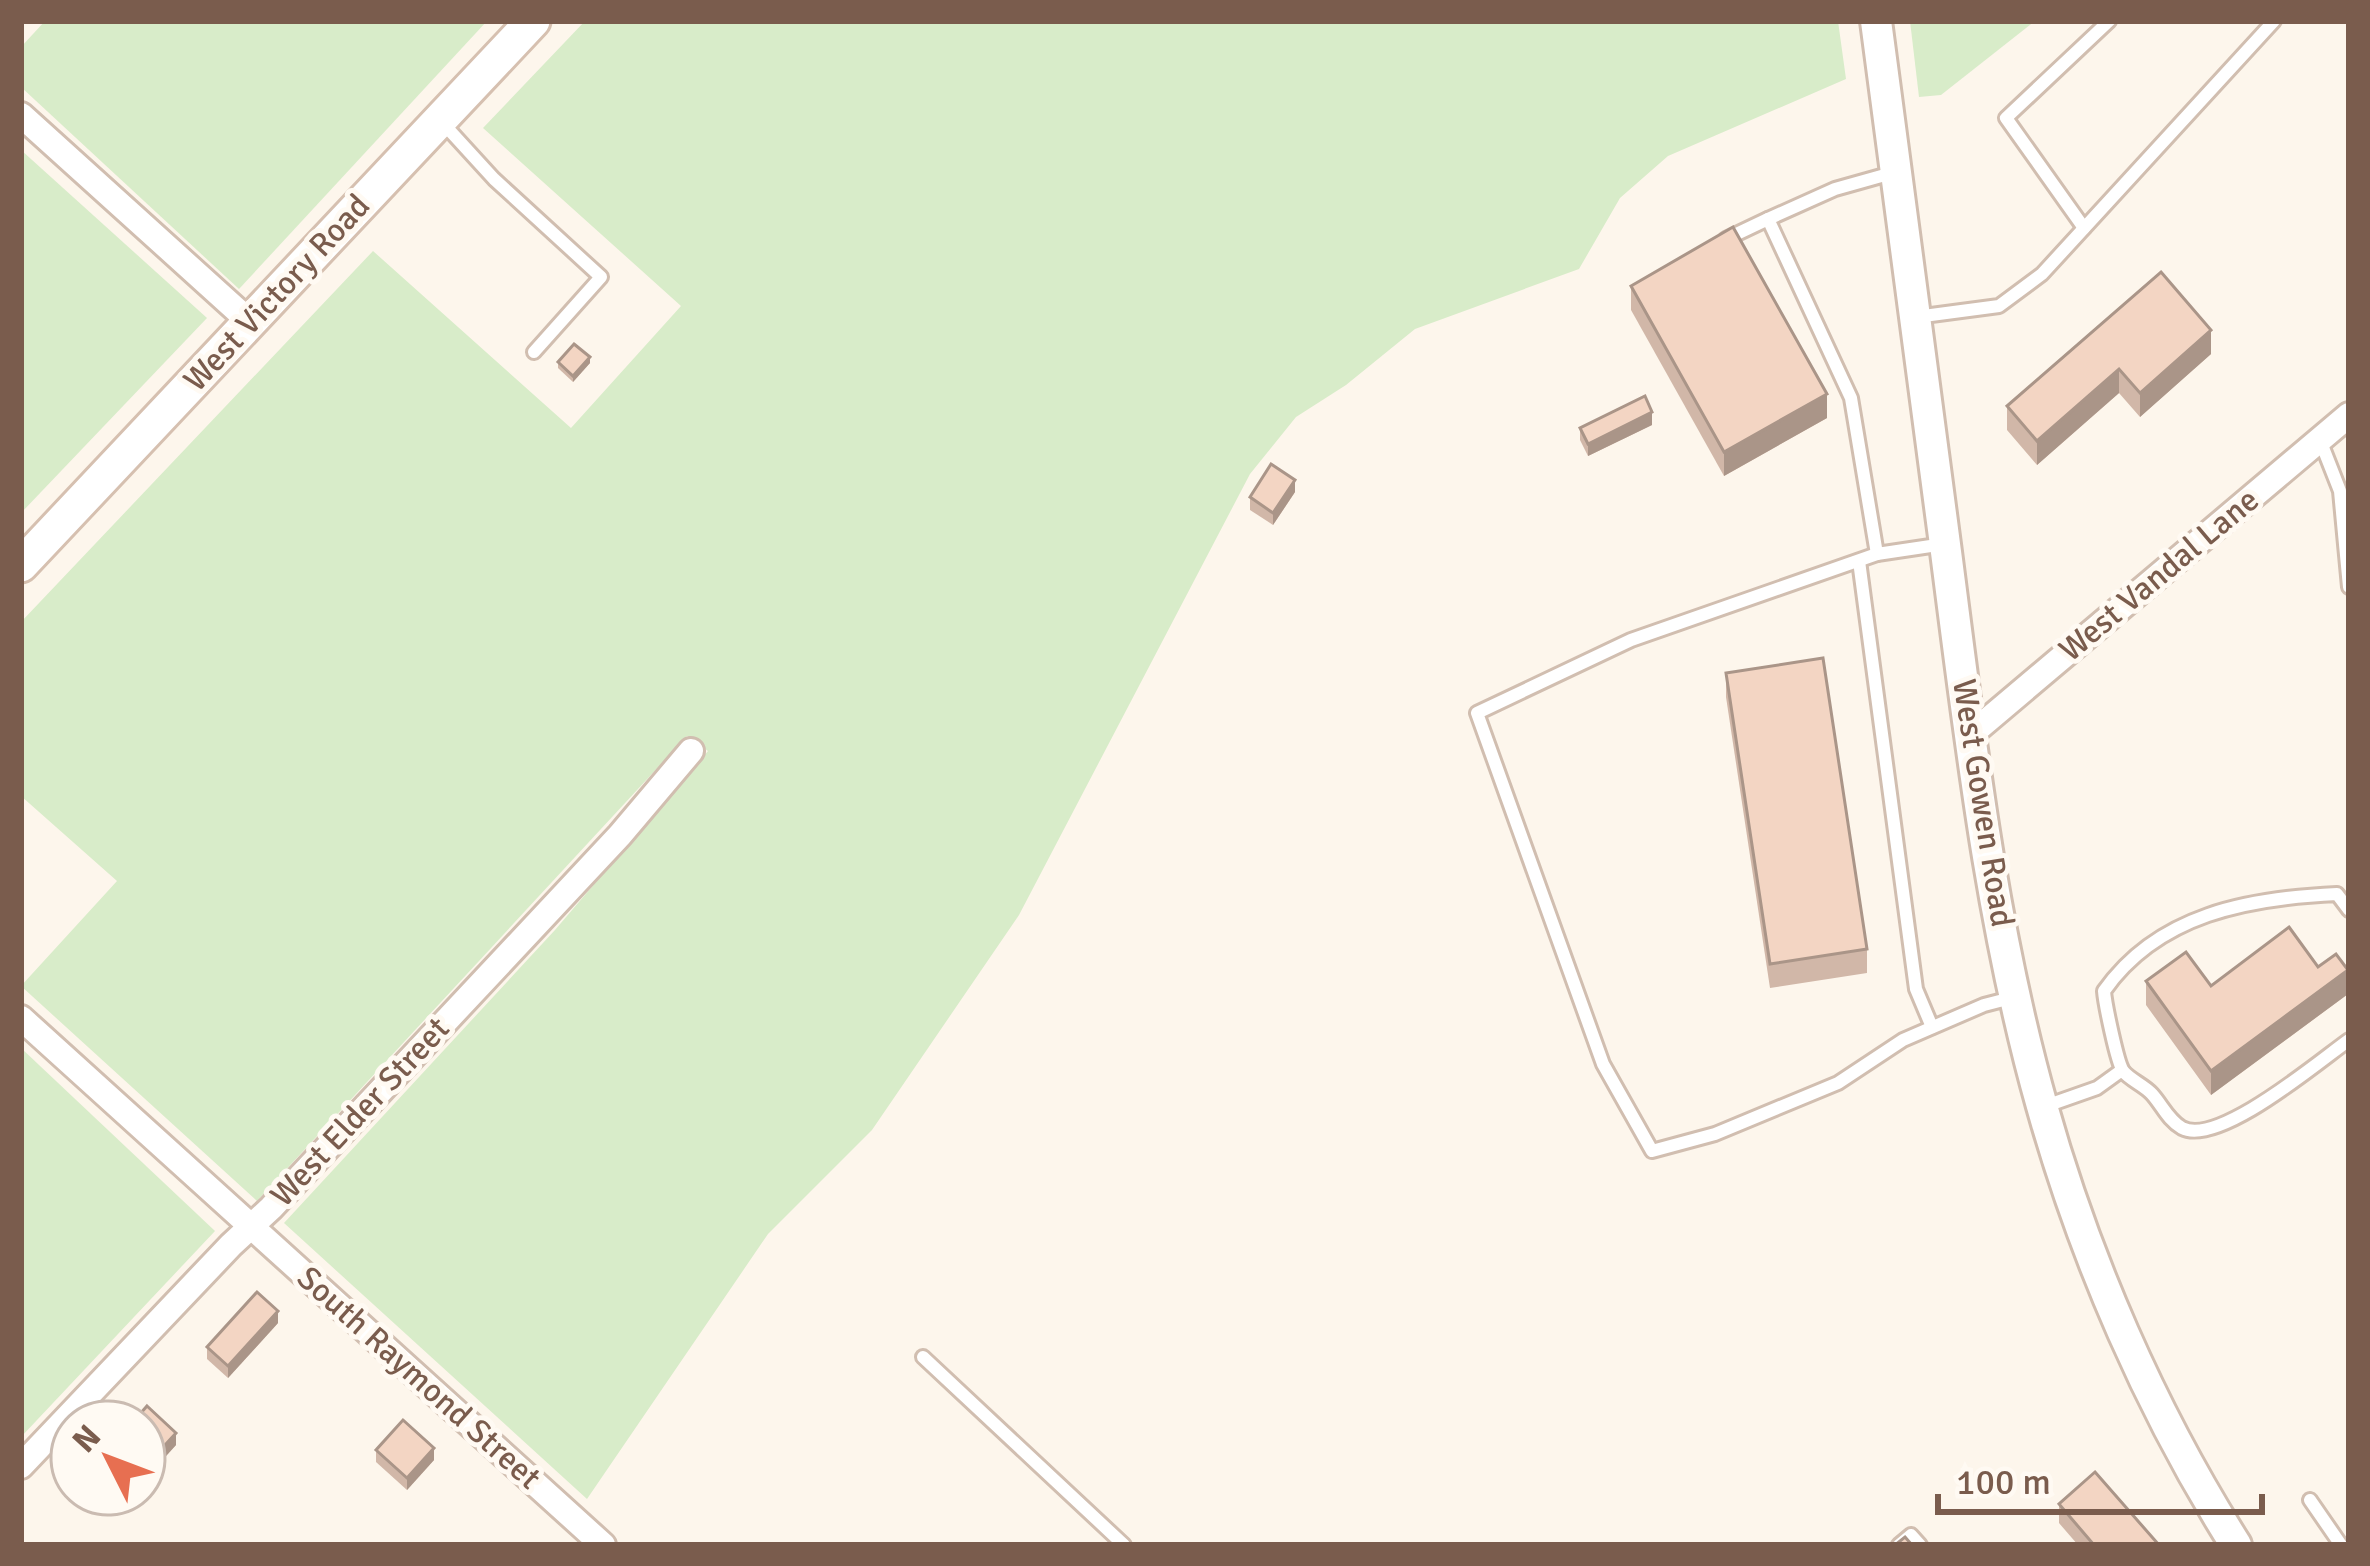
<svg xmlns="http://www.w3.org/2000/svg" width="2370" height="1566" viewBox="0 0 2370 1566" font-family="Signika,sans-serif">
	<rect width="100%" height="100%" fill="#fdf6ec"/>
	<g fill="#d8ecc9">
		<polygon points="45,21 487,21 239,289 21,87 21,47"/>
		<polygon points="585,21 1838,21 1846,79 1668,156 1620,198 1579,269 1415,329 1346,385 1296,417 1250,474 1019,915 872,1130 768,1234 587,1499 284,1223 555,930 708,751 687,736 257,1201 21,986 117,881 21,796 21,622 373,251 571,428 681,306 483,128"/>
		<polygon points="1910,21 2035,21 1941,95 1919,97"/>
		<polygon points="21,150 207,318 21,513"/>
		<polygon points="21,1048 215,1231 21,1437"/>
	</g>
	<g fill="none" stroke-linecap="round" stroke-linejoin="round">
		<defs>
			<g id="service">
				<polyline points="441,121 494,179 601,277 534,352"/>
				<polyline points="1892,173 1835,189 1768,219 1851,398 1877,554 1944,544"/>
				<polyline points="2084,228 2006,118 2109,21"/>
				<polyline points="1726,239 1768,219"/>
				<polyline points="1916,317 1999,306 2042,274 2274,21"/>
				<polyline points="2320,440 2340,491 2349,587"/>
				<polyline points="1877,554 1631,640 1477,713 1603,1064 1652,1151 1715,1134 1838,1083 1903,1040 1984,1005 2015,997"/>
				<polyline points="1859,561 1916,989 1932,1027"/>
				<path d="M 2349,910 L 2337,894 C 2249,898 2158,914 2104,991 C 2105,1004 2117,1062 2123,1071 C 2130,1080 2144,1085 2152,1094 C 2162,1105 2168,1120 2182,1128 C 2218,1147 2318,1062 2349,1040"/>
				<polyline points="2043,1107 2097,1088 2122,1070"/>
				<polyline points="923,1357 1124,1545"/>
				<polyline points="2310,1500 2341,1545"/>
				<polyline points="1899,1545 1911,1535 1920,1545"/>
			</g>
			<g id="minor">
				<polyline points="21,115 250,322"/>
				<polyline points="1970,735 2349,415"/>
				<polyline points="21,1018 603,1545"/>
				<polyline points="21,1466 231,1245 271,1208 620,835 691,751"/>
			</g>
			<path id="tertiary" d="M 1876,21 C 1898,198 1922,375 1946,552 C 1970,737 1991,926 2042,1106 C 2085,1259 2151,1411 2236,1545"/>
			<polyline id="secondary" points="21,565 533,21"/>
		</defs>
		<use href="#service" stroke="#d1beb0" stroke-width="18"/>
		<use href="#minor" stroke="#d1beb0" stroke-width="30"/>
		<use href="#tertiary" stroke="#d1beb0" stroke-width="36"/>
		<use href="#secondary" stroke="#d6c0b0" stroke-width="39"/>
		<use href="#service" stroke="#fff" stroke-width="12"/>
		<use href="#minor" stroke="#fff" stroke-width="24"/>
		<use href="#tertiary" stroke="#fff" stroke-width="30"/>
		<use href="#secondary" stroke="#fff" stroke-width="33"/>
	</g>
	<g fill="#d1b7a8">
		<polygon points="2161,272 2211,354 2140,417 2119,393 2037,465 2007,430 2007,406"/>
		<polygon points="1631,286 1827,418 1724,476 1631,310"/>
		<polygon points="558,362 590,363 573,382 558,368"/>
		<polygon points="1652,425 1588,456 1580,440 1580,428"/>
		<polygon points="1295,492 1273,525 1250,510 1250,497"/>
		<polygon points="1726,673 1867,949 1867,973 1770,988 1726,697"/>
		<polygon points="2146,981 2211,986 2348,994 2211,1095 2146,1005"/>
		<polygon points="278,1323 228,1378 207,1359 207,1347"/>
		<polygon points="144,1422 176,1445 156,1467 144,1456"/>
		<polygon points="376,1450 434,1460 407,1490 376,1462"/>
		<polygon points="2059,1504 2159,1545 2078,1545 2059,1523"/>
	</g>
	<g fill="#aa9588">
		<polygon points="2211,330 2211,354 2140,417 2140,393"/>
		<polygon points="590,357 590,363 573,382 573,376"/>
		<polygon points="2119,369 2119,393 2037,465 2037,441"/>
		<polygon points="1827,394 1827,418 1724,476 1724,452"/>
		<polygon points="1652,412 1652,425 1588,456 1588,444"/>
		<polygon points="1295,480 1295,492 1273,525 1273,513"/>
		<polygon points="2348,970 2348,994 2211,1095 2211,1071"/>
		<polygon points="278,1311 278,1323 228,1378 228,1366"/>
		<polygon points="176,1433 176,1445 156,1467 156,1455"/>
		<polygon points="434,1448 434,1460 407,1490 407,1478"/>
	</g>
	<g fill="#f3d5c3" stroke="#aa9588" stroke-width="3">
		<polygon points="1733,227 1827,394 1724,452 1631,286"/>
		<polygon points="2161,272 2211,330 2140,393 2119,369 2037,441 2007,406"/>
		<polygon points="574,344 590,357 573,376 558,362"/>
		<polygon points="1645,396 1652,412 1588,444 1580,428"/>
		<polygon points="1271,464 1295,480 1273,513 1250,497"/>
		<polygon points="1823,658 1867,949 1770,964 1726,673"/>
		<polygon points="2289,927 2318,967 2336,954 2348,970 2211,1071 2146,981 2186,952 2211,986"/>
		<polygon points="257,1292 278,1311 228,1366 207,1347"/>
		<polygon points="147,1406 176,1433 156,1455 144,1443 144,1422 133,1422"/>
		<polygon points="403,1420 434,1448 407,1478 376,1450"/>
		<polygon points="2095,1472 2159,1545 2094,1545 2059,1504"/>
		<polygon points="1905,1537 1912,1545 1895,1545"/>
	</g>
	<g text-anchor="middle" dominant-baseline="central" stroke-width="10" stroke-linejoin="round" paint-order="stroke">
		<g font-size="33" fill="#7a5c4d" stroke="#fffaf3">
			<text transform="translate(277 293) rotate(-47)">West Victory Road</text>
			<text transform="translate(2159 575) rotate(-40)">West Vandal Lane</text>
			<text transform="translate(1983 803) rotate(81)">West Gowen Road</text>
			<text transform="translate(360 1112) rotate(-47)">West Elder Street</text>
			<text transform="translate(419 1378) rotate(42)">South Raymond Street</text>
		</g>
	</g>
	<rect width="2370" height="1566" fill="none" stroke="#7a5c4d" stroke-width="48"/>
	<g transform="translate(108 1458) rotate(312)"><circle r="57" fill="#fffaf3" stroke="#cabbb1" stroke-width="3"/>
	<path d="M0-9L21 45L0 30L-21 45Z" fill="#e76f51"/>
	<text y="-18" font-size="33" font-weight="bold" text-anchor="middle" fill="#7a5c4d">N</text>
	</g>
	<path d="M1938 1494v18h324v-18" fill="none" stroke="#7a5c4d" stroke-width="6"/>
	<text x="1956" y="1494" font-size="36" fill="#7a5c4d" stroke="#fffaf3" stroke-width="9" paint-order="stroke">100 m</text>
</svg>
